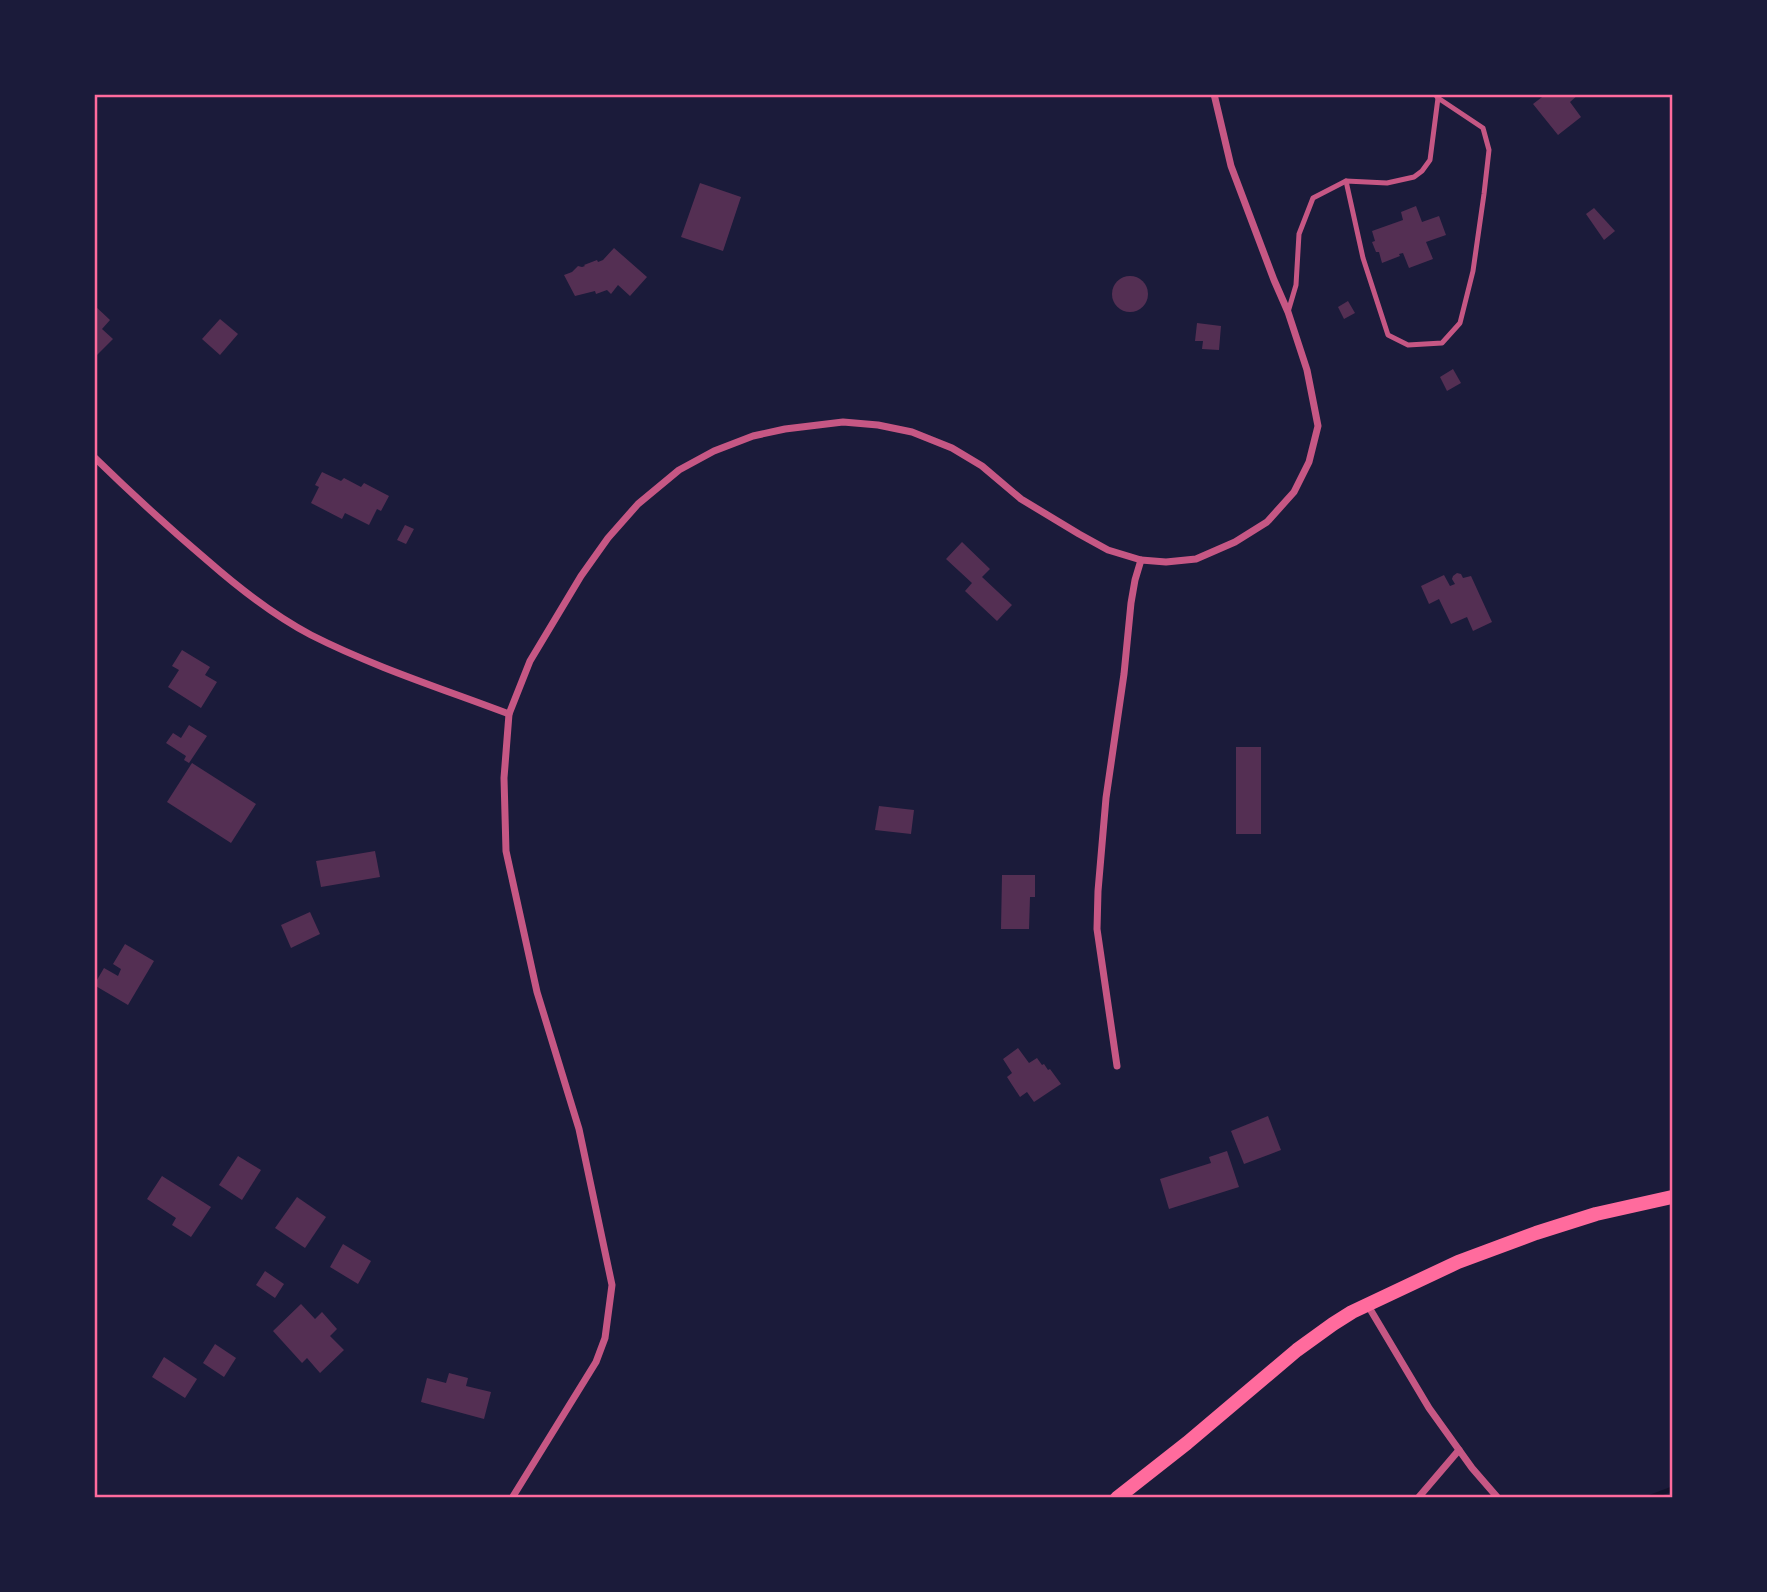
<svg xmlns="http://www.w3.org/2000/svg" width="1767" height="1592" viewBox="0 0 1767 1592" font-family="Bitter,serif">
	<rect width="100%" height="100%" fill="#1b1b3a"/>
	<g fill="none" stroke-linecap="round" stroke-linejoin="round">
		<polyline stroke="#12122b" stroke-width="5" points="1648,1498 1672,1489"/>
	</g>
	<g fill="#542f53">
		<polygon points="1546,94 1579,94 1570,102 1581,117 1558,135 1533,104"/>
		<polygon points="700,183 741,197 723,251 681,237"/>
		<polygon points="1416,206 1422,222 1439,216 1446,235 1426,242 1433,259 1409,268 1403,253 1399,254 1400,256 1382,263 1379,252 1376,252 1372,242 1375,241 1372,231 1403,220 1401,212"/>
		<polygon points="1594,208 1615,231 1604,240 1586,214"/>
		<polygon points="614,248 647,277 630,296 618,285 611,294 607,290 596,294 595,291 575,296 564,275 572,272 578,266 582,267 585,266 584,265 597,260 598,262 603,260"/>
		<circle cx="1130" cy="294" r="18"/>
		<polygon points="1348,301 1355,313 1344,319 1338,307"/>
		<polygon points="94,305 110,320 102,329 113,339 94,358"/>
		<polygon points="220,319 238,334 220,355 202,339"/>
		<polygon points="1197,323 1221,326 1219,350 1202,349 1203,341 1195,341"/>
		<polygon points="1453,369 1461,383 1447,391 1440,377"/>
		<polygon points="322,472 341,481 344,478 361,487 364,483 389,496 381,511 377,509 369,525 345,513 342,519 311,503 319,487 315,485"/>
		<polygon points="405,525 414,529 406,544 397,540"/>
		<polygon points="962,542 990,569 982,577 1012,605 997,621 965,591 972,583 946,559"/>
		<polygon points="1457,573 1461,574 1463,578 1471,576 1492,622 1473,631 1467,617 1451,624 1439,599 1429,604 1421,586 1444,575 1450,586 1455,584 1452,579 1453,576"/>
		<polygon points="182,650 210,667 205,675 217,682 201,708 168,687 179,670 172,666"/>
		<polygon points="189,725 207,736 189,763 184,760 186,756 166,743 173,733 181,738"/>
		<rect x="1236" y="747" width="25" height="87"/>
		<polygon points="192,763 256,804 231,843 167,802"/>
		<polygon points="879,806 914,810 911,834 875,830"/>
		<polygon points="375,851 380,877 321,887 316,861"/>
		<polygon points="1002,875 1035,875 1035,897 1030,897 1029,929 1001,929"/>
		<polygon points="310,912 320,934 291,948 281,925"/>
		<polygon points="125,944 154,961 128,1005 94,985 104,968 118,976 121,969 113,964"/>
		<polygon points="1018,1048 1029,1063 1037,1058 1042,1065 1044,1064 1048,1070 1050,1069 1061,1084 1034,1102 1027,1092 1020,1097 1007,1077 1012,1073 1003,1059"/>
		<polygon points="1268,1116 1281,1150 1244,1164 1231,1131"/>
		<polygon points="1227,1151 1239,1187 1169,1209 1160,1179 1211,1163 1209,1157"/>
		<polygon points="238,1156 261,1170 242,1200 219,1185"/>
		<polygon points="162,1176 211,1207 191,1237 172,1225 176,1218 147,1199"/>
		<polygon points="297,1197 326,1217 305,1248 275,1228"/>
		<polygon points="343,1244 371,1261 358,1284 330,1267"/>
		<polygon points="265,1271 284,1284 275,1298 256,1285"/>
		<polygon points="301,1304 315,1319 322,1312 337,1329 330,1336 344,1350 320,1373 307,1358 302,1363 273,1331"/>
		<polygon points="215,1344 236,1358 224,1377 203,1363"/>
		<polygon points="164,1357 197,1379 185,1398 152,1377"/>
		<polygon points="449,1373 468,1378 466,1386 491,1392 484,1419 421,1402 427,1378 446,1383"/>
	</g>
	<g fill="none" stroke-linecap="round" stroke-linejoin="round">
		<g stroke="#c65784" stroke-width="5">
			<polyline points="1346,181 1363,258 1388,335 1408,345 1442,343 1460,323 1473,271 1484,194 1489,150 1483,128 1438,98"/>
			<polyline points="1288,312 1296,285 1299,234 1313,198 1346,181 1387,183 1414,177 1422,171 1430,160 1438,98 1435,94"/>
		</g>
		<g stroke="#c65784" stroke-width="7">
			<path d="M 94,457 C 131,493 169,528 208,561 C 240,589 273,615 311,635 C 374,667 443,689 509,714"/>
			<polyline points="1117,1066 1097,929 1098,891 1106,798 1124,674 1131,603 1135,580 1141,560"/>
			<polyline points="1367,1304 1429,1408 1472,1468 1498,1498"/>
			<polyline points="512,1498 596,1362 605,1338 612,1285 579,1129 537,992 506,851 504,778 509,714 530,661 581,576 608,538 638,504 679,470 714,451 753,436 785,429 843,422 878,425 912,432 952,448 982,466 1021,499 1079,534 1108,550 1141,560 1166,562 1196,559 1235,542 1267,522 1294,492 1309,462 1318,426 1307,370 1288,312 1274,280 1231,166 1214,94"/>
			<polyline points="1418,1498 1459,1450"/>
		</g>
		<polyline stroke="#ff6b9d" stroke-width="14" points="1117,1498 1187,1443 1297,1350 1333,1324 1352,1312 1458,1262 1536,1233 1596,1214 1672,1197"/>
	</g>
	<rect width="1767" height="1592" fill="none" stroke="#1b1b3a" stroke-width="192"/>
	<rect x="96" y="96" width="1575" height="1400" fill="none" stroke="#ff6b9d" stroke-width="2.5"/>
</svg>
